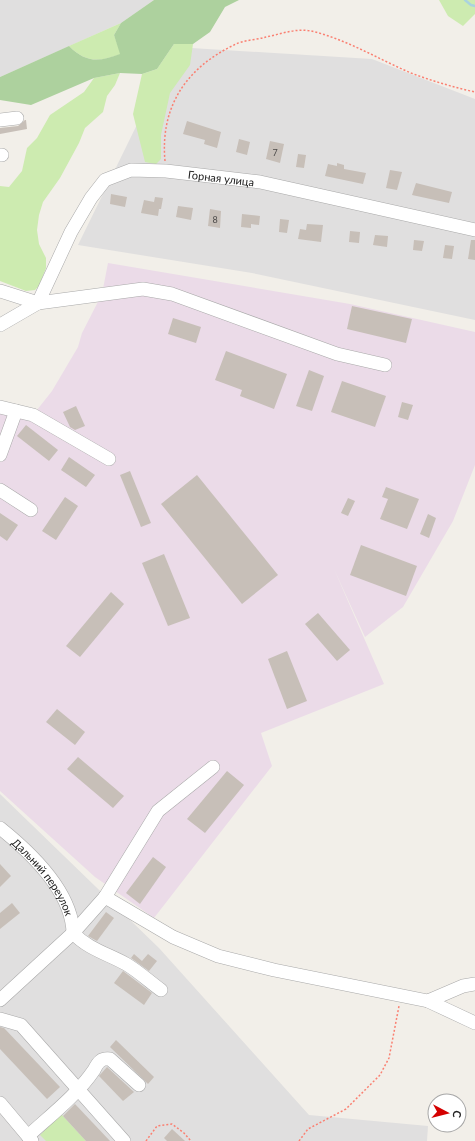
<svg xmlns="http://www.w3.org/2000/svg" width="475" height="1141" viewBox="0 0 475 1141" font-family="Lato,sans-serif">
	<rect width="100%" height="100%" fill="#f2efe9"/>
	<g fill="#e0dfdf">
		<polygon points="0,0 154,0 121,23 0,77"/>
		<polygon points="175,47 372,59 475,99 475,320 252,273 78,245"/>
		<polygon points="0,794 159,948 309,1115 428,1126 427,1141 0,1141"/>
	</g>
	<polygon fill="#ebdbe8" points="108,263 350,304 475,332 475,465 453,521 403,607 365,637 334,569 384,684 261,733 272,766 154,918 95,877 0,791 0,408 33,415 52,391 78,347 82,333 102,294"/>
	<g fill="#cdebb0">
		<polygon points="439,0 475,0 475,14 463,26 448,16"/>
		<path d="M 121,23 L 114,35 L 121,54 C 99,62 86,63 69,46 Z"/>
		<polygon points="174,44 193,44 190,65 170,93 161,135 161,159 156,164 145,162 133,114 142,74 157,69"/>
		<polygon points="120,73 115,85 107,96 103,112 85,128 79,143 60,178 43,202 39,215 37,230 39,244 46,258 46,268 39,286 35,290 26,291 0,281 0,186 9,187 22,171 27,148 37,138 50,115 84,92 94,78"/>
		<polygon points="61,1114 86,1141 46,1141 40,1135"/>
	</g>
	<path fill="#add19e" d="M 154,0 L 239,0 L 225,7 L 210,32 L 193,44 L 174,44 L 157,69 L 142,74 L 120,73 L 94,78 L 31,105 L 0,100 L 0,77 L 69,46 C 86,63 99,62 120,54 L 114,35 L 121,23 Z"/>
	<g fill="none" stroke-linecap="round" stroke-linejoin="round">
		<polyline stroke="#aad3df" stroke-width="2.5" points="465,0 471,5 475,6"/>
	</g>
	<g fill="#c7bfb8">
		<polygon points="25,120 26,120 27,129 0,134 0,128 18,126"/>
		<polygon points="187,121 221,132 217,148 204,144 205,140 183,134"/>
		<polygon points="239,139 250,142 247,155 236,152"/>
		<polygon points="270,141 284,144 280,163 266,159"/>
		<polygon points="298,154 306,155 304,168 296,167"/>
		<polygon points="337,163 344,165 344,169 366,173 363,184 325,176 328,164 337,166"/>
		<polygon points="390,170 402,172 397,190 386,188"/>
		<polygon points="416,183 452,192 449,203 412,195"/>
		<polygon points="111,194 127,197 125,207 110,204"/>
		<polygon points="155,197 163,198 161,209 159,209 158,216 141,213 144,200 154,202"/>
		<polygon points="178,206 193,208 191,220 176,217"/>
		<polygon points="210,209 221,211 220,228 208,226"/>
		<polygon points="242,214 260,216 259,225 251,224 251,228 241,227"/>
		<polygon points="280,219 289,220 287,233 279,232"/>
		<polygon points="307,224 323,225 321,242 298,239 300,229 306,230"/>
		<polygon points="350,231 360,232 359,243 349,242"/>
		<polygon points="375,235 388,236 387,247 373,245"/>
		<polygon points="414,240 424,241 422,251 413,250"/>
		<polygon points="471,240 475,240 475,260 468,259"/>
		<polygon points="445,245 454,246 452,259 443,258"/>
		<polygon points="352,306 412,319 406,343 347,329"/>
		<polygon points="173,318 201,327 196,343 168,334"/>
		<polygon points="226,351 287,374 274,409 240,396 242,390 215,380"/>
		<polygon points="309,370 324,376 312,411 296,406"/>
		<polygon points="342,381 386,396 375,427 331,412"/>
		<polygon points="402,402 413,405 408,420 398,417"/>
		<polygon points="76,406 85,426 75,430 70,427 63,412"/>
		<polygon points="26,425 58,450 49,461 17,436"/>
		<polygon points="69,457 95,475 86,487 61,470"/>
		<polygon points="130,471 151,523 141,527 120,475"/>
		<polygon points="197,475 278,575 242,604 161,504"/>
		<polygon points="386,487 419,499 407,529 380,519 388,499 382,497"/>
		<polygon points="65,497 78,506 56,540 42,531"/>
		<polygon points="348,498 355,501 348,516 341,513"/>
		<polygon points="0,513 18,525 7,541 0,536"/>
		<polygon points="428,514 436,518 429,538 420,534"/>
		<polygon points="361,545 417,566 406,596 350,575"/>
		<polygon points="164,554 190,618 168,626 142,563"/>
		<polygon points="111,592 124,604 80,657 66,646"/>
		<polygon points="318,613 350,650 337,661 305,624"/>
		<polygon points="287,651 307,701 287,709 268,659"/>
		<polygon points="57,709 85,732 75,745 46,722"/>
		<polygon points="78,757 124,796 113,808 67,769"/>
		<polygon points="227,771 244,785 205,833 187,819"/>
		<polygon points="153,857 166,867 140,904 126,893"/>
		<polygon points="0,864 11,876 0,887"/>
		<polygon points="12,903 20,913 0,929 0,913"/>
		<polygon points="106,912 114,918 97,941 88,936"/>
		<polygon points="134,954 142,961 148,954 157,961 149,971 131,958"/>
		<polygon points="123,971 152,993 144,1005 114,983"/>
		<polygon points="0,1027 4,1028 60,1087 47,1099 0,1049"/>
		<polygon points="116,1040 154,1077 148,1084 110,1047"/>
		<polygon points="107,1067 134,1092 123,1101 99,1076"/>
		<polygon points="75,1104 110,1141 86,1141 63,1116"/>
		<polygon points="172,1129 185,1141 167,1141 164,1138"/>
	</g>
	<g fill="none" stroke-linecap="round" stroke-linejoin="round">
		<defs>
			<g id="minor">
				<polyline points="0,120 17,118"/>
				<polyline points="0,155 2,155"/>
				<polyline points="0,291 38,303 143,289 172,294 337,354 385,365"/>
				<path id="s1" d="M 38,303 L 71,232 L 91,198 L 105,180 L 131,170 L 166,171 L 260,182 L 475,230"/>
				<polyline points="0,325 38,303"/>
				<polyline points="0,407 33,415 109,459"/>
				<polyline points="0,455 16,411"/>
				<polyline points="0,490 31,510"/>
				<path id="s2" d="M 0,828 C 30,852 72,892 73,933 C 88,949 108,954 126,964 C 138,971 150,982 161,990"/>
				<polyline points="105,897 158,811 213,767"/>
				<polyline points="0,1000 73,933 105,897 173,937 218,956 274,970 428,1001 463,986 475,984"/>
				<polyline points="428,1001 475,1023"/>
				<polyline points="0,1019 21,1025 124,1141"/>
				<polyline points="0,1103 32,1141"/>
				<path d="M 28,1136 C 51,1115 77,1095 94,1070 C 98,1062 101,1058 110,1059 L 139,1085"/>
			</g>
		</defs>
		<use href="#minor" stroke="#a9a9a9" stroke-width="14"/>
		<g stroke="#fa8072" stroke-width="1.5" stroke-dasharray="2 2" stroke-linecap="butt">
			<path d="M 165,161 C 160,107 186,68 234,45 C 243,40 256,40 266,37 C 281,34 296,28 311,31 C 346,39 378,59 411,73 C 432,81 453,87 475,92"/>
			<polyline points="146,1141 157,1126 172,1124 184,1133 191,1141"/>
			<polyline points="299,1141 308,1129 346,1109 380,1075 389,1058 399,1006"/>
		</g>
		<use href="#minor" stroke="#fff" stroke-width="13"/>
	</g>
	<g text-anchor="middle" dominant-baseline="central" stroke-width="3" stroke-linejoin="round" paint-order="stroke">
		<g font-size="9" fill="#4b4948">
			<text x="275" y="152">7</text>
			<text x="215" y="219">8</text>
		</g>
		<g font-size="11" fill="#222" stroke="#fff">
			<text stroke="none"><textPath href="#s1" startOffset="259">Горная улица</textPath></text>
			<text stroke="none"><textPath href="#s2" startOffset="66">Дальний переулок</textPath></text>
		</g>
	</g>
	<g transform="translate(447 1113) rotate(97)"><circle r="19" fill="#ffffff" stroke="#a7a7a7"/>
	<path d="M0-3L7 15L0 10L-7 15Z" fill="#d40000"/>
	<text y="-6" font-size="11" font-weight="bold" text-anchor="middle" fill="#222222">С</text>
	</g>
</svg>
